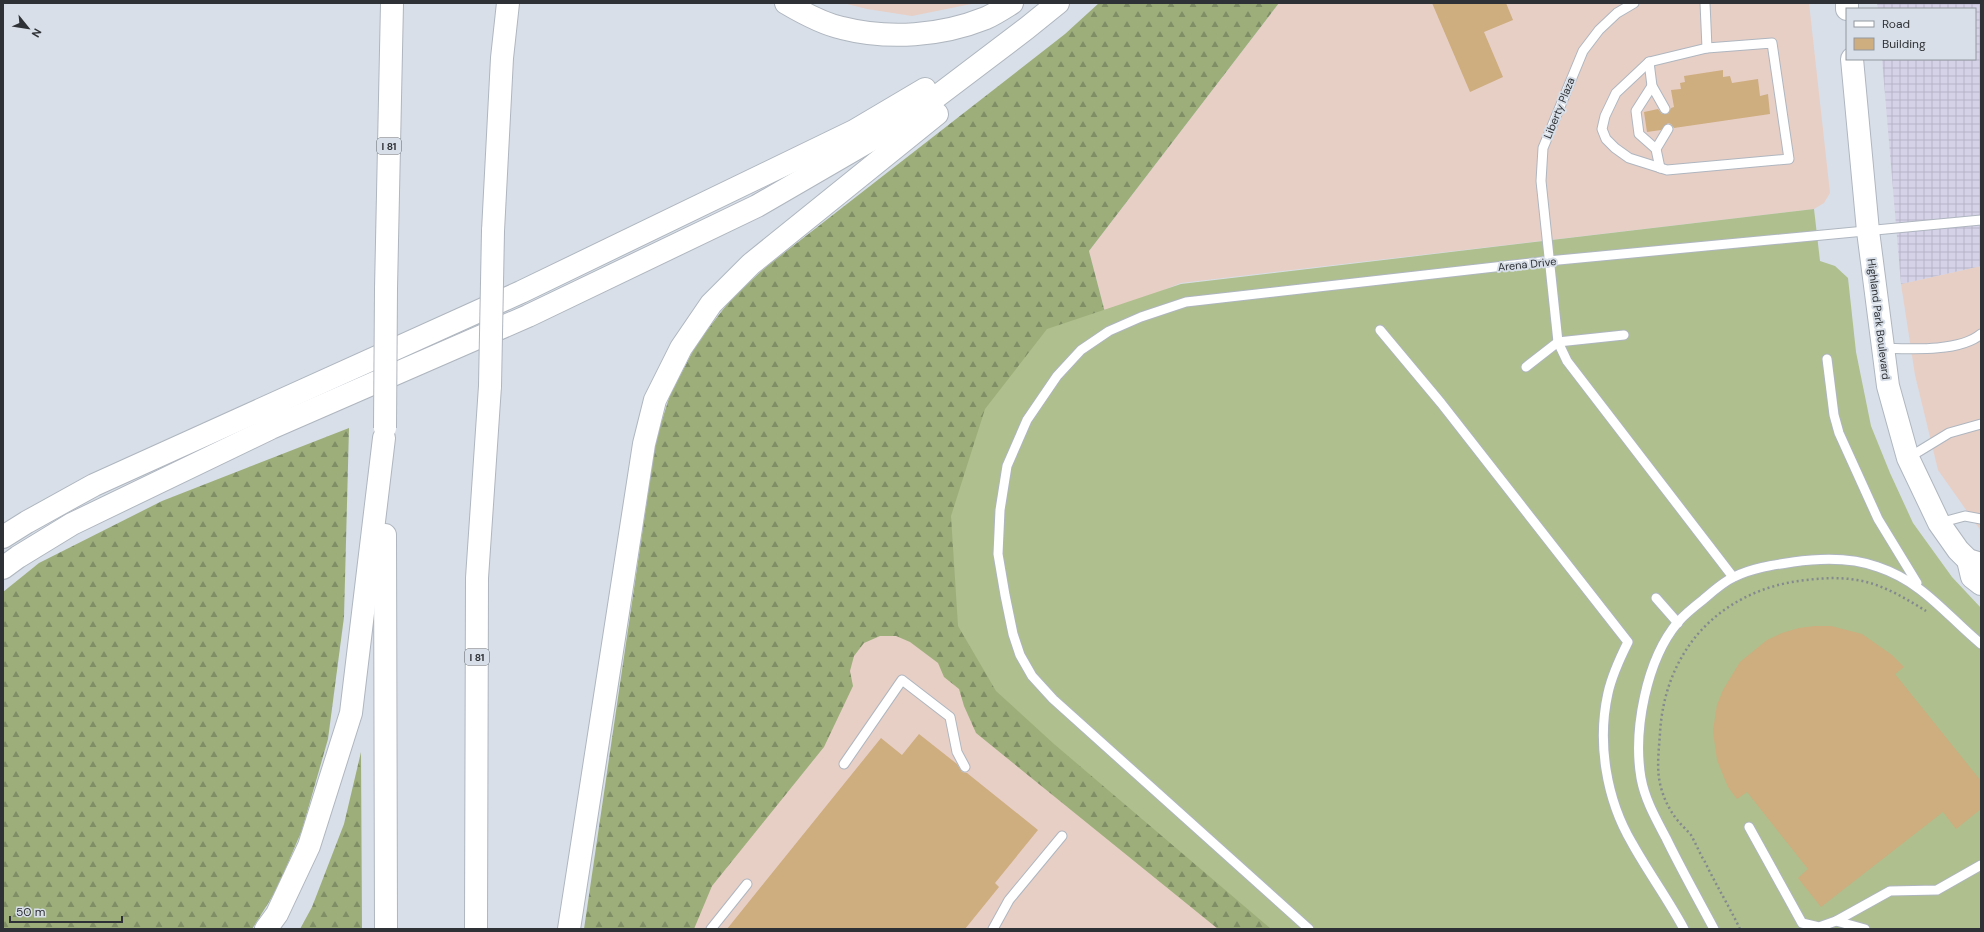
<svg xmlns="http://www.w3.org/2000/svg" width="1984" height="932" viewBox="0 0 1984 932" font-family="'DM Sans',sans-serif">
	<defs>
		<pattern id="industrial-grid" width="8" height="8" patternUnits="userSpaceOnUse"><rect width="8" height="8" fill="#d5d1e7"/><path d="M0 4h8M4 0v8" fill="none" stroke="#b7b4c7"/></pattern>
		<pattern id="forest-firs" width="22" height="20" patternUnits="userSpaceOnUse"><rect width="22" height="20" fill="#9dae7b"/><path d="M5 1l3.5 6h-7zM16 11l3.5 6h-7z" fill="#808e66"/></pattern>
	</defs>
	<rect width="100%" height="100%" fill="#d8dfe8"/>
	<g fill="#e7cfc6">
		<polygon points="843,3 976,3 912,16 867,9"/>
		<polygon points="1279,3 1809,3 1830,193 1824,203 1814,209 1181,283 1159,292 1107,320 1089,251"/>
		<polygon points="1981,266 1981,531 1938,470 1915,375 1901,284"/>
		<polygon points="878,609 1261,929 648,929"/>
	</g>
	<polygon fill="url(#industrial-grid)" points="1877,3 1981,3 1981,266 1901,284 1882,59 1975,59 1975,9 1878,9"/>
	<g fill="url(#forest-firs)">
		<polygon points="1099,3 1279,3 1089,251 1107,320 1285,929 1218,929 976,733 964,706 959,689 944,677 938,663 910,642 896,636 880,636 864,643 854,656 850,671 853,686 824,747 712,886 694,929 584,929 656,439 670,395 697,343 732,298 766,267 1065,34"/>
		<polygon points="349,428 344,617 328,739 302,830 277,889 254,926 252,929 3,929 3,592 39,563 162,501"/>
		<polygon points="361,752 362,929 300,929 312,907 344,824"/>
	</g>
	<polygon fill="#afbf8d" points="1814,209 1820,261 1835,266 1848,278 1856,352 1871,426 1890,473 1913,523 1952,577 1981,608 1981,929 1271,929 1054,744 996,691 958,626 951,516 985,409 1047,329 1181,284"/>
	<g fill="#cead7f">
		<polygon points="1432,3 1506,3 1513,20 1484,32 1503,77 1470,92"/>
		<polygon points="1723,70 1723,77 1730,76 1732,83 1758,79 1760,96 1768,94 1770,114 1674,128 1671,124 1668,123 1661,130 1647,132 1644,112 1658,109 1662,114 1668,114 1671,108 1674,107 1671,90 1681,89 1680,83 1685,82 1684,76"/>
		<polygon points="1815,626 1831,626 1862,634 1892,655 1904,667 1895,674 1981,781 1981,809 1956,829 1943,812 1821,907 1798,878 1808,869 1747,792 1737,799 1728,787 1717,760 1713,731 1717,705 1723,690 1740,662 1767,640 1782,633 1799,628"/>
		<polygon points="919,734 957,764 962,772 967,773 1038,830 995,883 999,887 965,929 727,929 881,738 902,755"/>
	</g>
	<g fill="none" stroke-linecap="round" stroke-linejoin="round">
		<defs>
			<g id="service">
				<polyline points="1634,3 1617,13 1599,30 1583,51 1543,148 1541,181 1558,342 1567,361 1733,577"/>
				<polyline points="1705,3 1707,48"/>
				<polygon points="1772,43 1789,159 1667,170 1629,158 1615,148 1606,139 1602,129 1605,116 1616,93 1649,62 1707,48"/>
				<polyline points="1649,62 1652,86 1665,109"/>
				<polyline points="1652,86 1636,111 1639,134 1656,149"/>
				<polyline points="1660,168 1656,149 1668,129"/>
				<path d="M 1380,330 L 1441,403 L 1628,642 C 1620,658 1612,675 1608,693 C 1597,742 1606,799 1632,843 C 1648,872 1668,899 1684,929"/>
				<path d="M 1883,348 C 1911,349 1960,352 1981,334"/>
				<polyline points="1827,359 1834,415 1839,433 1878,519 1917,583"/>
				<polyline points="1526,367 1558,342 1624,335"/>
				<polyline points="1908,458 1949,433 1981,424"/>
				<polyline points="1939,523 1965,516 1981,519"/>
				<polyline points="1656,598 1678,623"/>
				<polyline points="844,764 902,680 950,717 957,752 965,767"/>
				<polyline points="1749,827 1802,923 1819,927 1836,921 1890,891 1937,890 1981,865"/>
				<polyline points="1836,921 1865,929"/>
				<polyline points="711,929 747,884"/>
				<polyline points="993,929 1009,900 1062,836"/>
				<polyline points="1309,929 1053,699 1032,676 1020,655 1013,634 1005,595 998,554 1000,510 1007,466 1027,420 1057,376 1081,350 1109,331 1141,317 1186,302 1548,261 1981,220"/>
				<path d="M 1714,929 C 1698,899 1681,869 1666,838 C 1656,819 1645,800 1641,778 C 1633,731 1646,660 1678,622 C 1685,614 1695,606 1704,599 C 1713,591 1723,582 1734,577 C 1752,568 1773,565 1793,562 C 1821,558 1851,557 1878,567 C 1923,582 1946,615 1981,644"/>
			</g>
			<g id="secondary">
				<polyline points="1847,3 1847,9"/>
				<polyline points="1852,59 1868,231 1888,386 1908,458 1939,523 1958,550 1968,560 1981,564"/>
				<polyline points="1968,560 1972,577 1981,584"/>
			</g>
			<g id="motorway">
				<path d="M 786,3 C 803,13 823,24 842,28 C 889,40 941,36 986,18 C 995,14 1004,8 1012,3"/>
				<polyline points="493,231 502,58 508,3"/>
				<polyline points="386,289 392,3"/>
				<polyline points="385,535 386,929"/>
				<polyline points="3,537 27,522 94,485 521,292 854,131 925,89"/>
				<polyline points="3,568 18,557 72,524 271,428 528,316 757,206 907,119 1027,28 1058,3"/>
				<polyline points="266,929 277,914 309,846 351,713 384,438"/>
				<polyline points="476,929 477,578 490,386"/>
				<polyline points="569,929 644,444 655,400 681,348 711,304 751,264 937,114"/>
			</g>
		</defs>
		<use href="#service" stroke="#afb6bf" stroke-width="11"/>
		<use href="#secondary" stroke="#afb6bf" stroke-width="24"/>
		<use href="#motorway" stroke="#afb6bf" stroke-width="24"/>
		<path stroke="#848990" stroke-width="2.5" stroke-dasharray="2 3" stroke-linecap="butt" d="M 1740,929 C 1729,906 1716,885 1705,862 C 1700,854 1696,844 1691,835 C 1686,829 1680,824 1675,817 C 1667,806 1661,792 1659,778 C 1657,764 1659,748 1660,733 C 1665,648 1722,589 1806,580 C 1823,578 1840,577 1857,580 C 1882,584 1905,598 1926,611"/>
		<use href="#service" stroke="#fff" stroke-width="9"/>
		<use href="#secondary" stroke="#fff" stroke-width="22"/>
		<use href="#motorway" stroke="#fff" stroke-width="22"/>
		<defs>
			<g id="motorway-bridge">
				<polyline points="490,386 493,231"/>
				<polyline points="385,428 386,289"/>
			</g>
		</defs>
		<use href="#motorway-bridge" stroke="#afb6bf" stroke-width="24" stroke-linecap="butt"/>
		<use href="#motorway-bridge" stroke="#fff" stroke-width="22"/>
	</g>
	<g text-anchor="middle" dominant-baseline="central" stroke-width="4" stroke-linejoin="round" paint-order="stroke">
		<g fill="#d8dfe8" stroke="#61656b" stroke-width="1">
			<rect x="377" y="138" width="24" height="16" rx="3"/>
			<rect x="465" y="649" width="24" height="16" rx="3"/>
		</g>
		<g font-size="10" font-weight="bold" fill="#2e3135">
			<text x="389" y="146">I 81</text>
			<text x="477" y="657">I 81</text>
		</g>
		<g font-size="11" fill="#2e3135" stroke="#d8dfe8">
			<text transform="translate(1559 108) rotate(-68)">Liberty Plaza</text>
			<text transform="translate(1527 264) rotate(-6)">Arena Drive</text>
			<text transform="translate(1879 319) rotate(83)">Highland Park Boulevard</text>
		</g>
	</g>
	<rect width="1984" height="932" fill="none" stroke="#2e3135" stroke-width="8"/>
	<rect x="1846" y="8" width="130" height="52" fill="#d8dfe8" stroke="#9499a0"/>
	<rect x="1854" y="21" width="20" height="6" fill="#ffffff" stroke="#9499a0"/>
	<text x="1882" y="28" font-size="12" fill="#2e3135">Road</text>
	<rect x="1854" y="38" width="20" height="12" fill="#cead7f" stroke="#9499a0"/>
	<text x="1882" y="48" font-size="12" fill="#2e3135">Building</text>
	<g transform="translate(28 28) rotate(120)" stroke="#d8dfe8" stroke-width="3" paint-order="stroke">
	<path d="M0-3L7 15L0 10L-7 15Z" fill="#2e3135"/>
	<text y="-6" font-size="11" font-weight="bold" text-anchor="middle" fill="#2e3135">N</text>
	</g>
	<path d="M10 916v6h112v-6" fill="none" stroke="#2e3135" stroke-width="2"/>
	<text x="16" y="916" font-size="12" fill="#2e3135" stroke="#d8dfe8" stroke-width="3" paint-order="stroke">50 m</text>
</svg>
